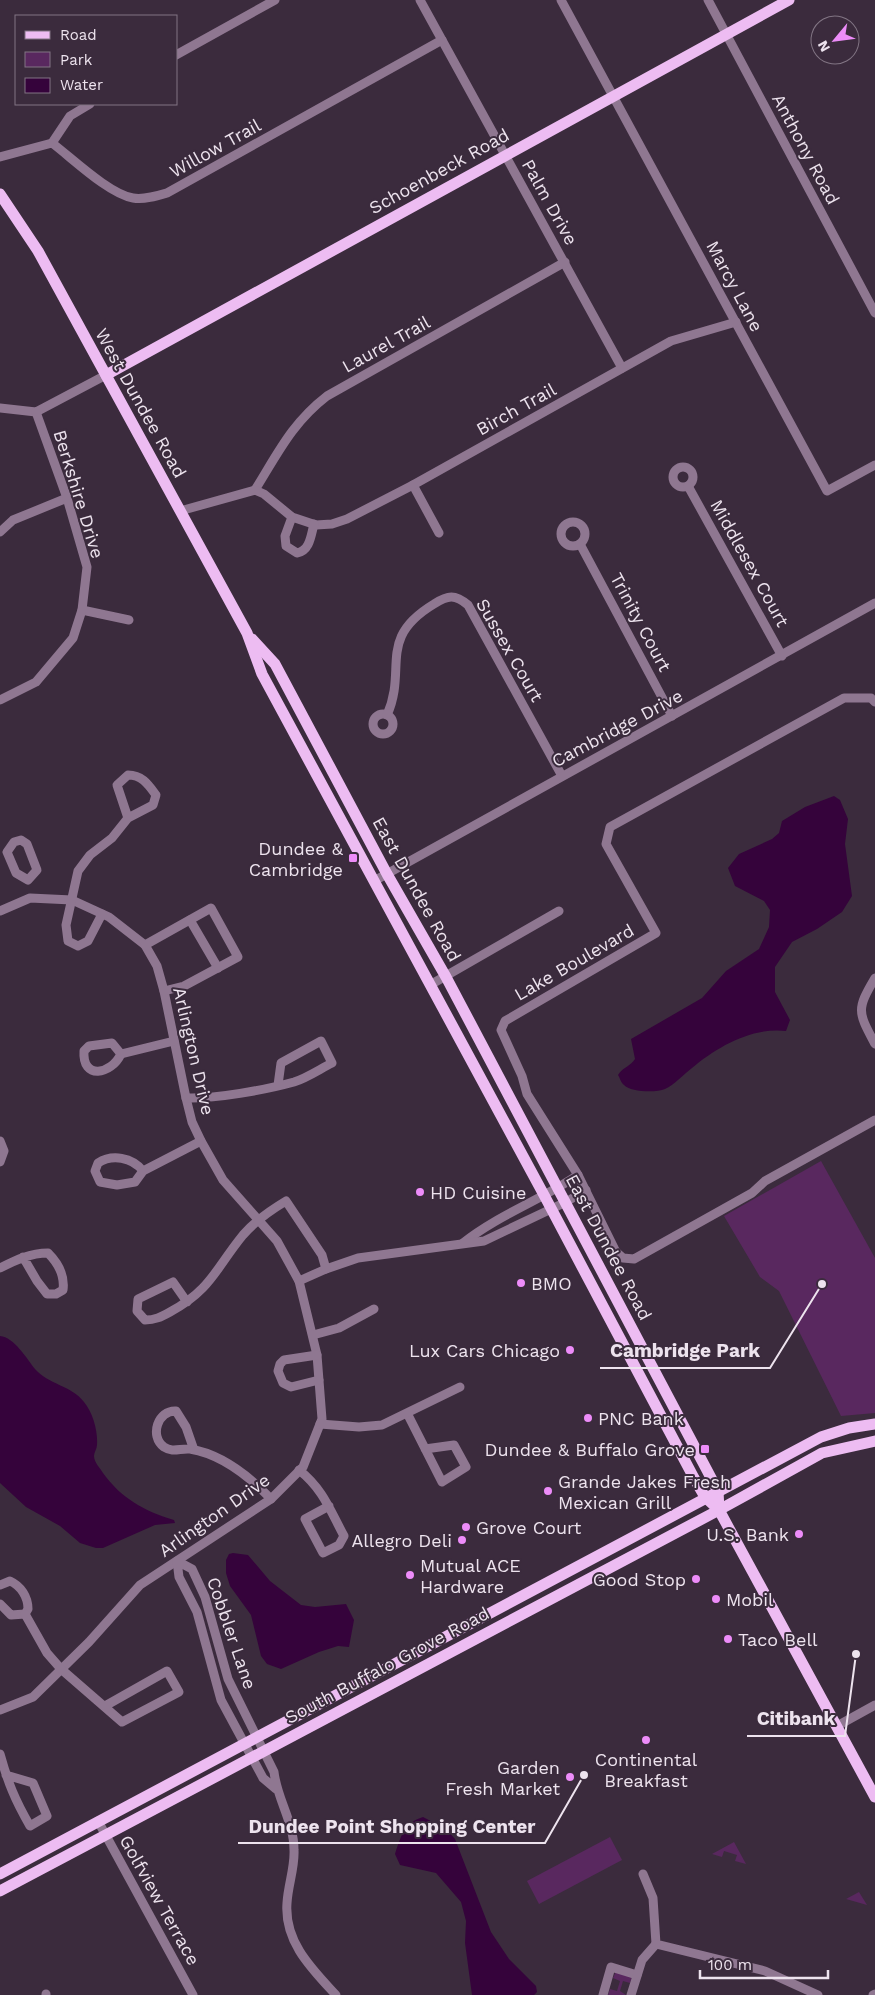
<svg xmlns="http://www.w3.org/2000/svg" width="875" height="1995" viewBox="0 0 875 1995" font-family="'Work Sans',sans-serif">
	<rect width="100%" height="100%" fill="#3b2b3d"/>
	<g fill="#59285f">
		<polygon points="821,1161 875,1258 875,1413 841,1416 779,1291 760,1277 724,1216"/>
		<polygon points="610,1837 622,1860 539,1904 527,1881"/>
		<polygon points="734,1842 746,1864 735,1861 737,1855 724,1851 722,1857 712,1854"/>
		<polygon points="859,1892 867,1905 846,1899"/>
		<polygon points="616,1971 632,1976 630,1983 623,1981 620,1991 626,1995 608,1995 610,1989 617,1991 620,1981 613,1978"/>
	</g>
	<g fill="#35033b">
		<path d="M 834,796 L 840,800 L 848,819 L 845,844 L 852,896 L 842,912 L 817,929 L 792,942 L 775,967 L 775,992 L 790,1020 L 786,1031 C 752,1027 717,1047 692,1068 C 684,1074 674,1085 665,1089 C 656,1093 630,1092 624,1085 C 621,1083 620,1078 618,1075 C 623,1067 631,1066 635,1059 L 631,1039 L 702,998 L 726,971 L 759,949 L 769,927 L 770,910 L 764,901 L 735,886 L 728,868 L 739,854 L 772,839 L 779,833 L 782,821 L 805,807 Z"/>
		<path d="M 0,1336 C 14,1337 27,1359 35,1369 C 49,1385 71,1385 84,1402 C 93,1413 98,1431 97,1445 C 97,1449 94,1452 94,1456 C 94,1462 100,1468 103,1473 C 121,1498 144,1511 174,1520 L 175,1523 L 155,1525 L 103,1548 L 96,1548 L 80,1543 L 60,1526 L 26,1507 L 0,1483 Z"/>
		<polygon points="233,1553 248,1555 270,1581 301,1605 315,1607 346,1604 354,1620 349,1647 338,1646 319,1652 281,1669 267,1664 261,1656 251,1615 230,1586 226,1573 226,1560 229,1554"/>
		<path d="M 423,1817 L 446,1829 L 455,1839 L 491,1932 L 509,1959 L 536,1986 L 537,1992 L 534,1995 L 472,1995 L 465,1943 L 466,1921 L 461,1902 L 436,1873 L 400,1865 L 395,1854 C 401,1836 404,1823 423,1817 Z"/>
	</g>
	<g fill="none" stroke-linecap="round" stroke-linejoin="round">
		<g stroke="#8f7791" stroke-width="9">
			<polyline points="420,0 622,368"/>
			<polyline points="561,0 827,491 875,465"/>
			<polyline points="708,0 875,313"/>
			<polyline points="176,55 275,0"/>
			<polyline points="52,143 70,116 90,104"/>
			<path d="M 0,157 L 52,143 C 72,158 109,194 133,198 C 144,200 157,196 167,193 L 442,40"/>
			<polyline points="0,408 36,412 106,375"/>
			<circle cx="683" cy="477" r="10"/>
			<polyline points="413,485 439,533"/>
			<polyline points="688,486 782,656"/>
			<path d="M 255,490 C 278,453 292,423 327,396 L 565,262"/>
			<polyline points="180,511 255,490 264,494 292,517 316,525 332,524 347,519 413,485 671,341 736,322"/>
			<path d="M 292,517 L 285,536 L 286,546 L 297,553 C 310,551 311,535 314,524"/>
			<circle cx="573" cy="534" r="12"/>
			<polyline points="0,532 13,520 67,498"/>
			<polyline points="580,544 672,716"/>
			<polyline points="82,610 129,620"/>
			<polyline points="0,700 36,682 73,638 82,610 87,567 67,498 36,412"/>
			<polyline points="875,702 871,698 844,698 610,827 606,844 656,933 505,1021 501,1030 522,1076 527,1094 578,1175 616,1252 623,1258 634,1259 752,1193 765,1181 875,1120"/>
			<circle cx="383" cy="724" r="10"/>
			<path d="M 387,715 C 408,668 376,639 434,604 C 448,595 455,594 468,605 L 562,776"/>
			<polygon points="21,840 27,844 37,870 28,880 16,873 7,852 14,842"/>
			<polyline points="374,881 875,603"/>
			<polyline points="0,911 30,898 72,900 109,917 145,945 157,966 164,991 186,1098 192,1122 201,1141 223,1180 277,1241 299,1281 317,1355 322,1419 303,1467 271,1499 140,1585 89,1642 33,1697 0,1710"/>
			<path d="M 102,914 L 88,941 L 78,946 L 68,941 L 66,925 L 78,871 L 90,855 L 112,838 L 128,818 L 153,805 L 156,795 C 148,784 142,775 128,775 L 117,785 L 128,818"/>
			<polyline points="190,920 218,968"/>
			<polyline points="145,945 211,908 238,957 184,986 164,991"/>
			<path d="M 875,978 C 856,1010 858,1012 875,1044"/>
			<polyline points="430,985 559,911"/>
			<path d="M 112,1043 L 121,1054 C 111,1075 82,1080 84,1051 L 89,1046 Z"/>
			<polyline points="121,1054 174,1041"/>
			<path d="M 186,1098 C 215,1099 265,1090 294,1082 C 307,1078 320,1069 332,1063 L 321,1041 L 281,1063 L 278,1085"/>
			<polyline points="0,1141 4,1151 0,1162"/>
			<path d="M 143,1171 C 132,1157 112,1154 98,1163 L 95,1171 L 100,1182 L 117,1185 L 135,1182 L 143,1171 L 201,1141"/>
			<path d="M 463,1243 C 498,1215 541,1200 578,1175"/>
			<path d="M 0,1268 C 16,1260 30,1253 48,1253 C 58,1263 65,1275 63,1290 L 56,1294 L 47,1294 L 37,1281 L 23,1257"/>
			<polyline points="299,1281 326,1269 358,1258 484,1241 566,1202 586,1190"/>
			<path d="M 187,1302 L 173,1282 L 138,1299 L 137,1311 L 145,1320 C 155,1320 161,1317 170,1312 C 211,1290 216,1268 243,1235 C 255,1221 271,1210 286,1201 L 322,1255 L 326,1269"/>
			<polyline points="313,1335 339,1328 374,1309"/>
			<polyline points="317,1355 284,1360 280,1364 278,1371 283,1383 291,1387 319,1380"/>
			<polyline points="408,1415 442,1482 466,1467 454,1445 425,1449"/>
			<polyline points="320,1424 359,1427 382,1425 460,1387"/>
			<path d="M 194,1450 L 186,1427 L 176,1411 C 158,1410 149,1436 164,1447 C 173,1453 180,1448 190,1449 C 221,1454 250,1477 271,1499"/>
			<path d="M 299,1470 C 323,1489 330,1510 344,1536 L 339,1545 L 323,1553 L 305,1519 L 329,1506"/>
			<path d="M 0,1585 L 10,1581 C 21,1586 28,1597 28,1609 L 25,1614 L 11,1615 L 0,1604"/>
			<polyline points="25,1614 47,1653 61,1669 122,1722 179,1692 167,1671 105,1706"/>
			<polyline points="837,1726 875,1705"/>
			<path d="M 0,1754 C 8,1783 15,1800 30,1826 L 47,1816 L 33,1783 L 6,1775"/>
			<path d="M 276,1789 L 263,1778 L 221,1700 L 197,1612 L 179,1577 L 177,1561 L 192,1569 L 205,1597 L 228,1679 L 274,1772 C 277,1799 294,1822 294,1850 C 295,1867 288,1885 287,1903 C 284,1942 312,1969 336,1995"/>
			<polyline points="98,1821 193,1995"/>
			<polyline points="643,1874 653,1898 656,1944 765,1971 818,1995"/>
			<polyline points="46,1995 46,1994"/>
			<polyline points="603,1995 611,1967 637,1975"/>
			<polyline points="631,1995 642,1960 656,1944"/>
			<polyline points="873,1995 875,1994"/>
		</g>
		<g stroke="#edbcf2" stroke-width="11">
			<polyline points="0,194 38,251 247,633 262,674 544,1195 694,1478 705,1497 719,1510 875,1797"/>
			<polyline points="106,375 789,0"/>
			<polyline points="252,639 275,664 387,874 446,977 718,1491 719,1510"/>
			<polyline points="0,1874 821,1437 849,1428 875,1424"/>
			<polyline points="0,1891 719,1510 822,1453 875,1441"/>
		</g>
	</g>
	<g fill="#ed8cf9" stroke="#3b2b3d" stroke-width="2">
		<rect x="348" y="853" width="10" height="10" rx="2.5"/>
		<circle cx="420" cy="1192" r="5"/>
		<circle cx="521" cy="1283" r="5"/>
		<circle cx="570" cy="1350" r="5"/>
		<circle cx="588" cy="1418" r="5"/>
		<rect x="700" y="1444" width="10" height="10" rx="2.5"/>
		<circle cx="548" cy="1491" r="5"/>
		<circle cx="466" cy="1527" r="5"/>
		<circle cx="799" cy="1534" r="5"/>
		<circle cx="462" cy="1540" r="5"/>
		<circle cx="410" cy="1575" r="5"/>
		<circle cx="696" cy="1579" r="5"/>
		<circle cx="716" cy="1599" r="5"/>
		<circle cx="728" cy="1639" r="5"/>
		<circle cx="646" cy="1740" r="5"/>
		<circle cx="570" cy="1777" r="5"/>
	</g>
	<g text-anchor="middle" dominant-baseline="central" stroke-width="4" stroke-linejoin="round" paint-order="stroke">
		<g font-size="18" fill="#ede3ee" stroke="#3b2b3d">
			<text transform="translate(215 148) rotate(-29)">Willow Trail</text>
			<text transform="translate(806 149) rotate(62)">Anthony Road</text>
			<text transform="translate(439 171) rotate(-29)">Schoenbeck Road</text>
			<text transform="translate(550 202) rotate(61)">Palm Drive</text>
			<text transform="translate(735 286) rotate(62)">Marcy Lane</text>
			<text transform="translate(386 344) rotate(-29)">Laurel Trail</text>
			<text transform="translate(141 403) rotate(61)">West Dundee Road</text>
			<text transform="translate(516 409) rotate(-29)">Birch Trail</text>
			<text transform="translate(79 494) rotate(73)">Berkshire Drive</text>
			<text transform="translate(750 563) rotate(61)">Middlesex Court</text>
			<text transform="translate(641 622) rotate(62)">Trinity Court</text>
			<text transform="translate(510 650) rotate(60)">Sussex Court</text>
			<text transform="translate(617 728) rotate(-28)">Cambridge Drive</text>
			<text transform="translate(417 889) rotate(61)">East Dundee Road</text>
			<text transform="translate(574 962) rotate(-30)">Lake Boulevard</text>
			<text transform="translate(194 1051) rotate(77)">Arlington Drive</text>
			<text transform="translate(609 1247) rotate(62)">East Dundee Road</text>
			<text transform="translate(214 1515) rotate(-35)">Arlington Drive</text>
			<text transform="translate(232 1633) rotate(71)">Cobbler Lane</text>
			<text transform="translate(387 1665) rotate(-28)">South Buffalo Grove Road</text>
			<text transform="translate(160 1900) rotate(61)">Golfview Terrace</text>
		</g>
		<g font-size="18" fill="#ede3ee" stroke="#3b2b3d" text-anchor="start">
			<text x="343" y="848" text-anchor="end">Dundee &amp;<tspan x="343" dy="21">Cambridge</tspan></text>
			<text x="430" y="1192">HD Cuisine</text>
			<text x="531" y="1283">BMO</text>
			<text x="560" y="1350" text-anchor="end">Lux Cars Chicago</text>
			<text x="598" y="1418">PNC Bank</text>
			<text x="695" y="1449" text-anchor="end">Dundee &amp; Buffalo Grove</text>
			<text x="558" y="1481">Grande Jakes Fresh<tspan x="558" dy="21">Mexican Grill</tspan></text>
			<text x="476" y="1527">Grove Court</text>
			<text x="789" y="1534" text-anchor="end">U.S. Bank</text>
			<text x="452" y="1540" text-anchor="end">Allegro Deli</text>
			<text x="420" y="1565">Mutual ACE<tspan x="420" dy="21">Hardware</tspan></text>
			<text x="686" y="1579" text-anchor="end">Good Stop</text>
			<text x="726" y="1599">Mobil</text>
			<text x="738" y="1639">Taco Bell</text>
			<text x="646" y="1759" text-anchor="middle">Continental<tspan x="646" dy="21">Breakfast</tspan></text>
			<text x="560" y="1767" text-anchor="end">Garden<tspan x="560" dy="21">Fresh Market</tspan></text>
		</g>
	</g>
	<path fill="none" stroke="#ede3ee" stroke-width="2" d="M822 1284L770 1368H600M856 1654L845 1736H747M584 1775L545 1843H238"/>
	<g fill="#ede3ee" stroke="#3b2b3d" stroke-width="2">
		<circle cx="822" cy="1284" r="5"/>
		<circle cx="856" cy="1654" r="5"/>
		<circle cx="584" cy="1775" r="5"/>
	</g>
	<g font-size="19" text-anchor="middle" font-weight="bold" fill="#ede3ee" stroke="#3b2b3d" stroke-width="4" stroke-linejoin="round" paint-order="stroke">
		<text x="685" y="1357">Cambridge Park</text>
		<text x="796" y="1725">Citibank</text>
		<text x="392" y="1833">Dundee Point Shopping Center</text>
	</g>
	<rect x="15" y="15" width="162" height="90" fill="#3b2b3d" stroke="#827584"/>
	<rect x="25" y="31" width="25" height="8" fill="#edbcf2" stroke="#827584"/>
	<text x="60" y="40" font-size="15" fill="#ede3ee">Road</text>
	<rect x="25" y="52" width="25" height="15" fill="#59285f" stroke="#827584"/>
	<text x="60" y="65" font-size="15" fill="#ede3ee">Park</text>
	<rect x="25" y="78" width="25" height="15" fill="#35033b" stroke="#827584"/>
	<text x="60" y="90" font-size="15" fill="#ede3ee">Water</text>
	<g transform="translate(835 40) rotate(241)"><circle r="24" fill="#3b2b3d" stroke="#827584"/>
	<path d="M0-4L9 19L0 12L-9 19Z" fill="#ed8cf9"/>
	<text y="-8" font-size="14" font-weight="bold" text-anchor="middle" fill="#ede3ee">N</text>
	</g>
	<path d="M700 1970v8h128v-8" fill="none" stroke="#ede3ee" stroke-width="2.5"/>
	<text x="708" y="1970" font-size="15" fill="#ede3ee" stroke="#3b2b3d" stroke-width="4" paint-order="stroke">100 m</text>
</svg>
